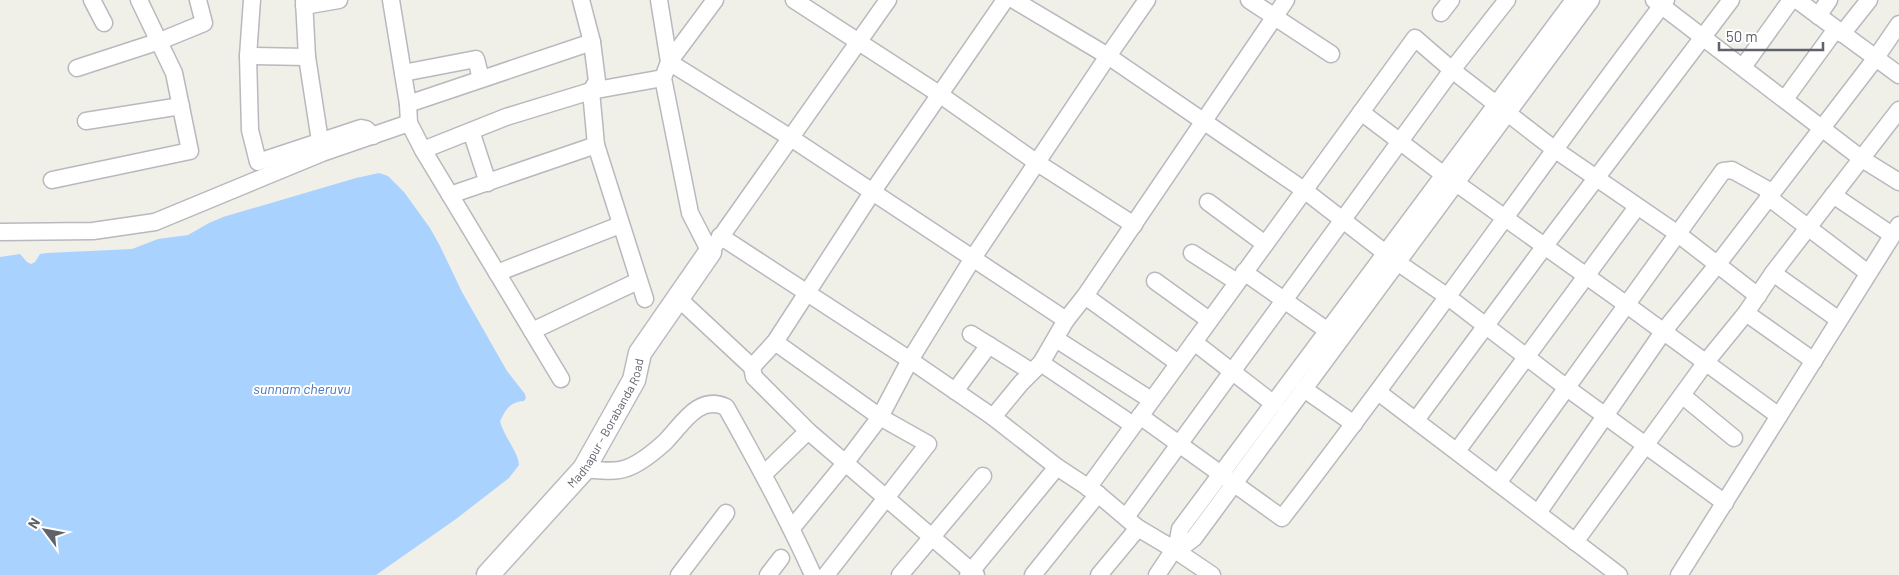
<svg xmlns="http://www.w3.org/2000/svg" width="1899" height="575" viewBox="0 0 1899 575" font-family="Barlow,sans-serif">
	<rect width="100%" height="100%" fill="#f1f0e8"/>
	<path fill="#aad2ff" d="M 379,173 L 388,176 L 404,192 L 430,228 L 440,246 L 462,292 L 507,371 L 525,394 L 526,398 L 524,401 C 510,402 506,409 500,421 C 504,437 519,453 519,465 L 509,478 L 456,519 L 376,575 L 0,575 L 0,257 L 20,254 L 27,262 L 31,264 L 35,262 L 40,254 L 47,253 L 132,249 L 158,239 L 188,235 L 209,223 L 223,217 L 356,178 Z"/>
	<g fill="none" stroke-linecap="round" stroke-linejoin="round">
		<defs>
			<g id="street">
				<polyline points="92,0 104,23"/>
				<polyline points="252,0 248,56 250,130 258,162 361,128 366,129 373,136"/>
				<polyline points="304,0 307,57 320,141"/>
				<polyline points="581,0 592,42 597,81 591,91 596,145 645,299"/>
				<polyline points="659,0 669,62 663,78 690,213 710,252 888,0"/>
				<polyline points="715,0 669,62 791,138 1066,320"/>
				<polyline points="794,0 939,94 1036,162 1134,225"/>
				<polyline points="1014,0 1108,56 1304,190 1397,262 1448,297 1567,388 1725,503"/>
				<polyline points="1249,0 1331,54"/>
				<polyline points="1654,0 1862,159 1899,182"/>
				<polyline points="1797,0 1899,75"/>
				<polyline points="304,6 339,0"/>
				<polyline points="1441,13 1451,0"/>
				<polyline points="1818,16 1829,0"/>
				<polyline points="1842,34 1869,0"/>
				<polyline points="248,56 307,57"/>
				<polyline points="1743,67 1791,0"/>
				<polyline points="77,68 160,41 204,23 198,0"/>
				<polyline points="403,73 476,59 481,79"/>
				<polyline points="1785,99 1836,29"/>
				<polyline points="408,104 592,42"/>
				<polyline points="1361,112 1444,175"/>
				<polyline points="86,121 181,106"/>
				<polyline points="409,123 423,150 561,379"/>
				<polyline points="471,131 488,183"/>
				<polyline points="423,150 506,117 591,91 663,78"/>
				<polyline points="52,180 190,151 174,73 139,0"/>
				<polyline points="1456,183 1627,305 1779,416"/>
				<polyline points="450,195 596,145"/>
				<polyline points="1833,195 1892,235"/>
				<polyline points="1768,197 1868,273"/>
				<polyline points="1208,202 1265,244"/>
				<polyline points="0,232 93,231 155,222 322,153 409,123 408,104 391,0"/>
				<polyline points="720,236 910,360 993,417 1057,467 1098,494 1138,528 1175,550 1212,575"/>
				<polyline points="1192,253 1237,282"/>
				<polyline points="1244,272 1328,331"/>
				<polyline points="497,273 620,225"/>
				<polyline points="1773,273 1839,320"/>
				<polyline points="1155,281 1209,320"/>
				<polyline points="1085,296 1178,363"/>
				<polyline points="679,299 752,367 775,342 873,191 1005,0"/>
				<polyline points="1746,313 1814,361"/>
				<polyline points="532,331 638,281"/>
				<polyline points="971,334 1032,372"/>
				<polyline points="1056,339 1151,400"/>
				<polyline points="775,342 880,417 928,444 826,575"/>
				<polyline points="1194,342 1274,404"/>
				<polyline points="1041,363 1133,425"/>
				<polyline points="752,367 754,377 808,431 976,575"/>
				<polyline points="1304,389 1354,424"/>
				<polyline points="955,391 989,345"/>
				<polyline points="1378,392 1619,575"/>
				<polyline points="1683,396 1734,438"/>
				<path d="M 1140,416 L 1282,518 C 1414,348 1536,171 1666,0"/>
				<polyline points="993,417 1021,383 1041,363 1066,320 1085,296 1286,0"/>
				<polyline points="1416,420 1544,247 1731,0"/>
				<polyline points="1457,451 1637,207"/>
				<path d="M 584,469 C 598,470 614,473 627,468 C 641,463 654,452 665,442 C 682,425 698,394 726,407 C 757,462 787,517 813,575"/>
				<polyline points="764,474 808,431"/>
				<polyline points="1498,483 1723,171 1732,170 1772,192"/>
				<polyline points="1088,488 1415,38 1452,70 1554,149 1678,234 1758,296"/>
				<polyline points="1538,513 1663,332 1717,265 1875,59 1899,24"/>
				<polyline points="1126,517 1452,70 1507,0"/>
				<polyline points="792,528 846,462 880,417 910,360 973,258 1108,56 1147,0"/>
				<polyline points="1575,542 1706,362 1746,313 1773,273 1899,110"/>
				<polyline points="1177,545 1186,544 1194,538 1591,0"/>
				<polyline points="679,575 726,513"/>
				<polyline points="768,575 781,558"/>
				<polyline points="900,575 983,476"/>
				<polyline points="968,575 1057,467"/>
				<polyline points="1033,575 1098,494"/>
				<polyline points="1099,575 1138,528"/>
				<polyline points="1157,575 1177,545 1180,529 1574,0"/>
				<polyline points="1679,575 1899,225"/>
			</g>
			<g id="secondary">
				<path id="s1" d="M 488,575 L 584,469 L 634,380 L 640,353 L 710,252"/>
			</g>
		</defs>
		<use href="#street" stroke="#b8b9be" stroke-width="19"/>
		<use href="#secondary" stroke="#b9bbc1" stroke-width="25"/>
		<use href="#street" stroke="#fff" stroke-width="16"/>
		<use href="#secondary" stroke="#fff" stroke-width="22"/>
	</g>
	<g text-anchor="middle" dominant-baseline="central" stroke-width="4" stroke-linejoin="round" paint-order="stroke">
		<g font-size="12" fill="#5f6268" stroke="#fff">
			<text stroke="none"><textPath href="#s1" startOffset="194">Madhapur - Borabanda Road</textPath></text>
		</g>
		<g font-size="14" font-style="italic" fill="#4575be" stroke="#fff">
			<text x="302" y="388">sunnam cheruvu</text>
		</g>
	</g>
	<g transform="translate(45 530) rotate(302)" stroke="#ffffff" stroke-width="4" paint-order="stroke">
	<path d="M0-4L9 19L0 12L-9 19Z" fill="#5f6268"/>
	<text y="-8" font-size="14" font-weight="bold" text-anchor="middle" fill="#5f6268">N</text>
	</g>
	<path d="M1719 42v8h104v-8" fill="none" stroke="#5f6268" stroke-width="2.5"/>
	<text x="1726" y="42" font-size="15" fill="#5f6268" stroke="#ffffff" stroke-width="4" paint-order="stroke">50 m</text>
</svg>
